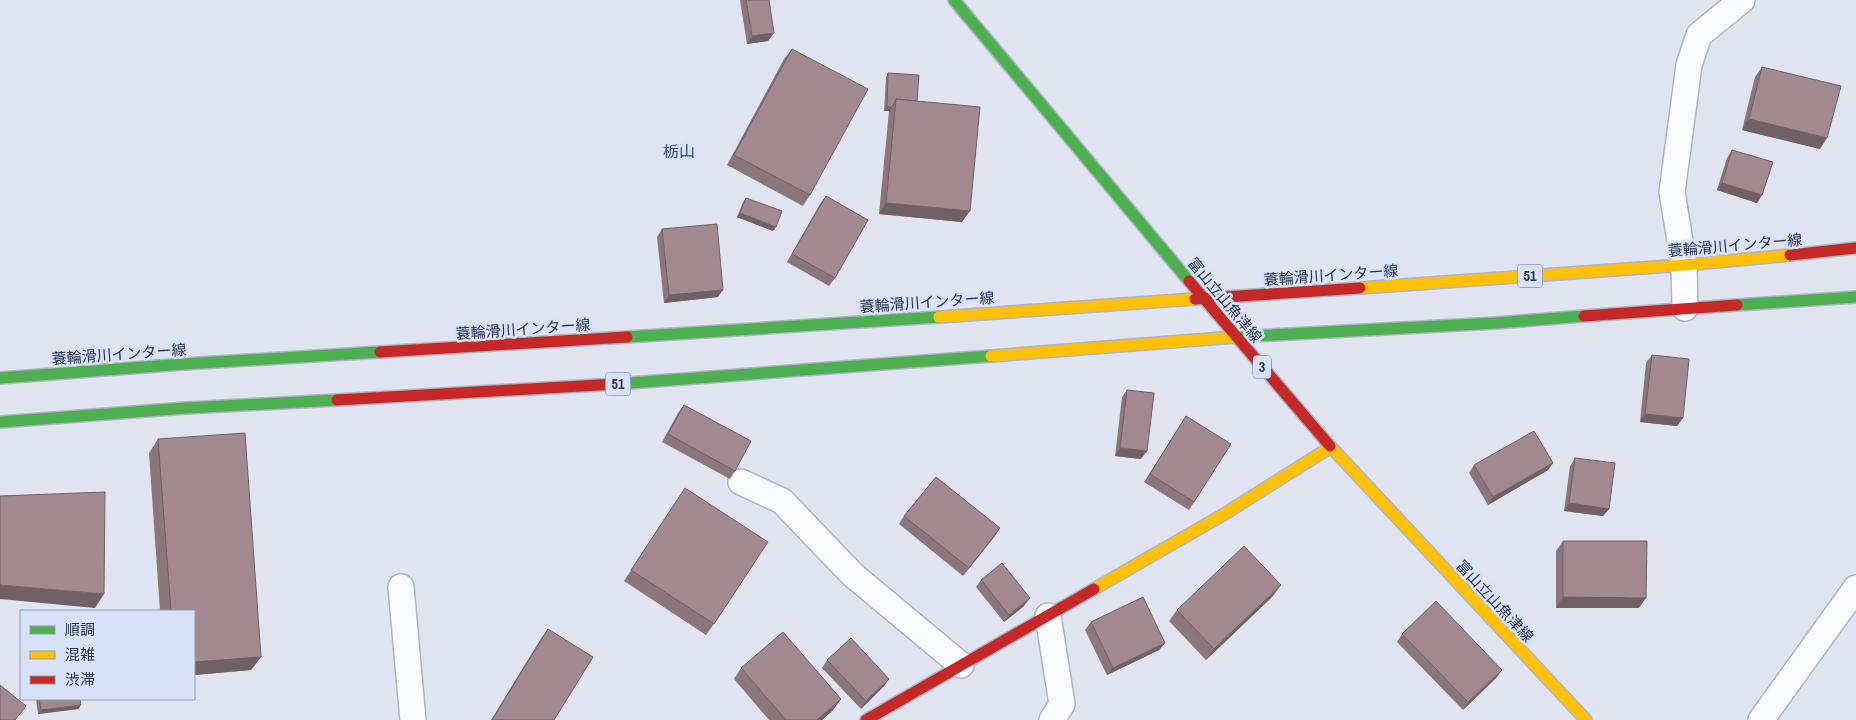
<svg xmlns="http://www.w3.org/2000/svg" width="1856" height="720" viewBox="0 0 1856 720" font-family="'Archivo Narrow','Noto Sans JP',sans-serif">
	<rect width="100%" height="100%" fill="#dfe4f0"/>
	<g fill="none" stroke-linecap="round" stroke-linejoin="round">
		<defs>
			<g id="street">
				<polyline points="1685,308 1684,265 1672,192 1689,65 1699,35 1742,0"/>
				<polyline points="741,482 782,501 853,575 961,665"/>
				<polyline points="401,587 413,720"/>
				<polyline points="1048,616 1062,704 1052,720"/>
				<polyline points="1761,720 1856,588"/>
			</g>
			<g id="fast">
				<polyline points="954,0 1189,281"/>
				<polyline points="1737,305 1856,297"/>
				<polyline points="627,337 939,317"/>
				<polyline points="1235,337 1496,323 1584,316"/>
				<polyline points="0,378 184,364 380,352"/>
				<polyline points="616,384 991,356"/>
				<polyline points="0,422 186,408 337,400"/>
			</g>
			<g id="slow">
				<polyline points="1360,288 1684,265 1790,255"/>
				<polyline points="939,317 1195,299"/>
				<polyline points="991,356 1235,337"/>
				<polyline points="1330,446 1586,720"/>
				<polyline points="1094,589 1221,516 1331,447"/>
			</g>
			<g id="jam">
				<polyline points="1790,255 1856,248"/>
				<polyline points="1189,281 1330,446"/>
				<polyline points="1195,299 1360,288"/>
				<polyline points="1584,316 1737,305"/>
				<polyline points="380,352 627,337"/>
				<polyline points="337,400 616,384"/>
				<polyline points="866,720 1094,589"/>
			</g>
		</defs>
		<use href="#street" stroke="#adb4c3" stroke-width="28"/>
		<use href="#fast" stroke="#adb4c3" stroke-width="14"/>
		<use href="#slow" stroke="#adb4c3" stroke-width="14"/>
		<use href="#jam" stroke="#adb4c3" stroke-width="14"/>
		<use href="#street" stroke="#fafbfd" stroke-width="25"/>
		<use href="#fast" stroke="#4caf50" stroke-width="11"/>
		<use href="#slow" stroke="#ffc107" stroke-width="11"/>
		<use href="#jam" stroke="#c62828" stroke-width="11"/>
	</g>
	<g fill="#8a767b">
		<polygon points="740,0 769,0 768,41 747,44"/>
		<polygon points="792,49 810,195 803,206 727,165 784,59"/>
		<polygon points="1762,67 1820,149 1742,130 1755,77"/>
		<polygon points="888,73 917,101 962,222 879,214 889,111 884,111 886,77"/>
		<polygon points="1732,150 1762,195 1757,203 1717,190 1727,158"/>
		<polygon points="826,196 835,278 829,286 787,262 820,204"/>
		<polygon points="746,198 773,231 737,217 743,202"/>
		<polygon points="662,229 718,297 664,303 657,237"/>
		<polygon points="1652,355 1683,418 1677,426 1640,422 1646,363"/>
		<polygon points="1127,390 1141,459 1115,456 1122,397"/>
		<polygon points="684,405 735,471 730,479 662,442 678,413"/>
		<polygon points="1186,416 1194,502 1189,510 1144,482"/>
		<polygon points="158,439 261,657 251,670 194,675 194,611 160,611 149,453"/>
		<polygon points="1575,458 1609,509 1603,516 1564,511 1570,466"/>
		<polygon points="1553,463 1548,470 1488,505 1469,473 1474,465"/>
		<polygon points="685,488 714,624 706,635 624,581"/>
		<polygon points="904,516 1000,528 963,576 899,524"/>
		<polygon points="1563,541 1639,608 1556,608 1556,551"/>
		<polygon points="981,580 1024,606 1004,622 976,587"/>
		<polygon points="1273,596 1206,660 1169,621 1177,610"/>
		<polygon points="1091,622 1165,643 1159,650 1107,675 1085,630"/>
		<polygon points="548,629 554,720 491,720 540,640"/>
		<polygon points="1402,634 1497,677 1463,710 1397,642"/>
		<polygon points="827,660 889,679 884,686 861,709 822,668"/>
		<polygon points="741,668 841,699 833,710 822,720 769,720 734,679"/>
		<polygon points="36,699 80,699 81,705 78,709 38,714"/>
	</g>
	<g fill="#716064">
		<polygon points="774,33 768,41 747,44 752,36"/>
		<polygon points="887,107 892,107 889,111 884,111"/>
		<polygon points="1749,119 1827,138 1820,149 1742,130"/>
		<polygon points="1722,183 1762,195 1757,203 1717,190"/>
		<polygon points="886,203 970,211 962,222 879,214"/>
		<polygon points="740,213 776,227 773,231 737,217"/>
		<polygon points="723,290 718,297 664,303 669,295"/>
		<polygon points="1645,414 1683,418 1677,426 1640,422"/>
		<polygon points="1120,448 1147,451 1141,459 1115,456"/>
		<polygon points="1553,463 1548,470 1488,505 1493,497"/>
		<polygon points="1569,503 1609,509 1603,516 1564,511"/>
		<polygon points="1000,528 995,536 963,576 969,568"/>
		<polygon points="0,585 104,594 95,608 0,599"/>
		<polygon points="1281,585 1273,596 1206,660 1214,649"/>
		<polygon points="1563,597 1646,598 1639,608 1556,608"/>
		<polygon points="1030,598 1024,606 1004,622 1009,615"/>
		<polygon points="1165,643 1159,650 1107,675 1113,668"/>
		<polygon points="261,657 251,670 194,675 194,662"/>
		<polygon points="1502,670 1497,677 1463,710 1468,702"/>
		<polygon points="889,679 884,686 861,709 866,701"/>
		<polygon points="841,699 833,710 822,720 817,720"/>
		<polygon points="81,705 78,709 38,714 41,710"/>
	</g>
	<g fill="#a1898f" stroke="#716064">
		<polygon points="746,0 769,0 774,33 752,36"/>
		<polygon points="792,49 868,89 810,195 734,155"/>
		<polygon points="1762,67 1841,86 1827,138 1749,119"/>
		<polygon points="888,73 919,75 917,101 896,99 892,107 887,107"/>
		<polygon points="896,99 980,107 970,211 886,203"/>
		<polygon points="1732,150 1773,162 1762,195 1722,183"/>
		<polygon points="826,196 868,220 835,278 792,254"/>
		<polygon points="746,198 782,211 776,227 740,213"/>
		<polygon points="717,224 723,290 669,295 662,229"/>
		<polygon points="1652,355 1689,359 1683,418 1645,414"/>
		<polygon points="1127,390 1154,393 1147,451 1120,448"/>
		<polygon points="684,405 751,441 735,471 668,434"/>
		<polygon points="1186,416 1231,444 1194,502 1150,474"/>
		<polygon points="1534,431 1553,463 1493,497 1474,465"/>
		<polygon points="245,433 261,657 194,662 194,611 171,611 158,439"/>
		<polygon points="1575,458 1615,463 1609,509 1569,503"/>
		<polygon points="936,477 1000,528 969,568 904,516"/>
		<polygon points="685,488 768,542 714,624 631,570"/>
		<polygon points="105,492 104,594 0,585 0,496"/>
		<polygon points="1563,541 1647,541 1646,598 1563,597"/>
		<polygon points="1244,546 1281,585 1214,649 1177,610"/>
		<polygon points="1002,563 1030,598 1009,615 981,580"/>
		<polygon points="1143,597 1165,643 1113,668 1091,622"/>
		<polygon points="1436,601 1502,670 1468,702 1402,634"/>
		<polygon points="548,629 593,657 554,720 492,720"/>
		<polygon points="783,632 841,699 817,720 786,720 741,668"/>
		<polygon points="851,638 889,679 866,701 827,660"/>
		<polygon points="0,685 26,706 15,720 0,720"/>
		<polygon points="39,699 80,699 81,705 41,710"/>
	</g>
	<g text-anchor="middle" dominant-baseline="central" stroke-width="5" stroke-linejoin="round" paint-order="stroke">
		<g fill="#d7e1f8" stroke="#5d667c" stroke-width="1">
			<rect x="1517.5" y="264.5" width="25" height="23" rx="4"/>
			<rect x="1253" y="355.5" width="18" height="23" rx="4"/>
			<rect x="605.5" y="372.5" width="25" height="23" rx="4"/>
		</g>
		<g font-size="14" font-weight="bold" fill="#293247">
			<text x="1530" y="276">51</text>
			<text x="1262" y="367">3</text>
			<text x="618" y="384">51</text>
		</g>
		<g font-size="15" fill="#293247" stroke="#d7e1f8">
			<text transform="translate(1735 245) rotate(-5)">蓑輪滑川インター線</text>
			<text transform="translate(1331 275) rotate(-4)">蓑輪滑川インター線</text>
			<text transform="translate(1225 300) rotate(50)">富山立山魚津線</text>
			<text transform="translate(927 302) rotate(-4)">蓑輪滑川インター線</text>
			<text transform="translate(523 329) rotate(-4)">蓑輪滑川インター線</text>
			<text transform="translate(119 354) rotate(-4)">蓑輪滑川インター線</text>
			<text transform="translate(1495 601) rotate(47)">富山立山魚津線</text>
		</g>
		<g font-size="16" fill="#324472" stroke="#d7e1f8">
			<text x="679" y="151">栃山</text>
		</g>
	</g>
	<rect x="20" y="610" width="175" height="90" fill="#d7e1f8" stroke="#919bb1"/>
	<rect x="30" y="626" width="25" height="8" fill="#4caf50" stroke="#919bb1"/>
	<text x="65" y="635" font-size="15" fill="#293247">順調</text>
	<rect x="30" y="651" width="25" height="8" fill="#ffc107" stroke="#919bb1"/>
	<text x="65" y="660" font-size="15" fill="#293247">混雑</text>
	<rect x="30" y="676" width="25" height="8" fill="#c62828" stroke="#919bb1"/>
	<text x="65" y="685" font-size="15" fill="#293247">渋滞</text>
</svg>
